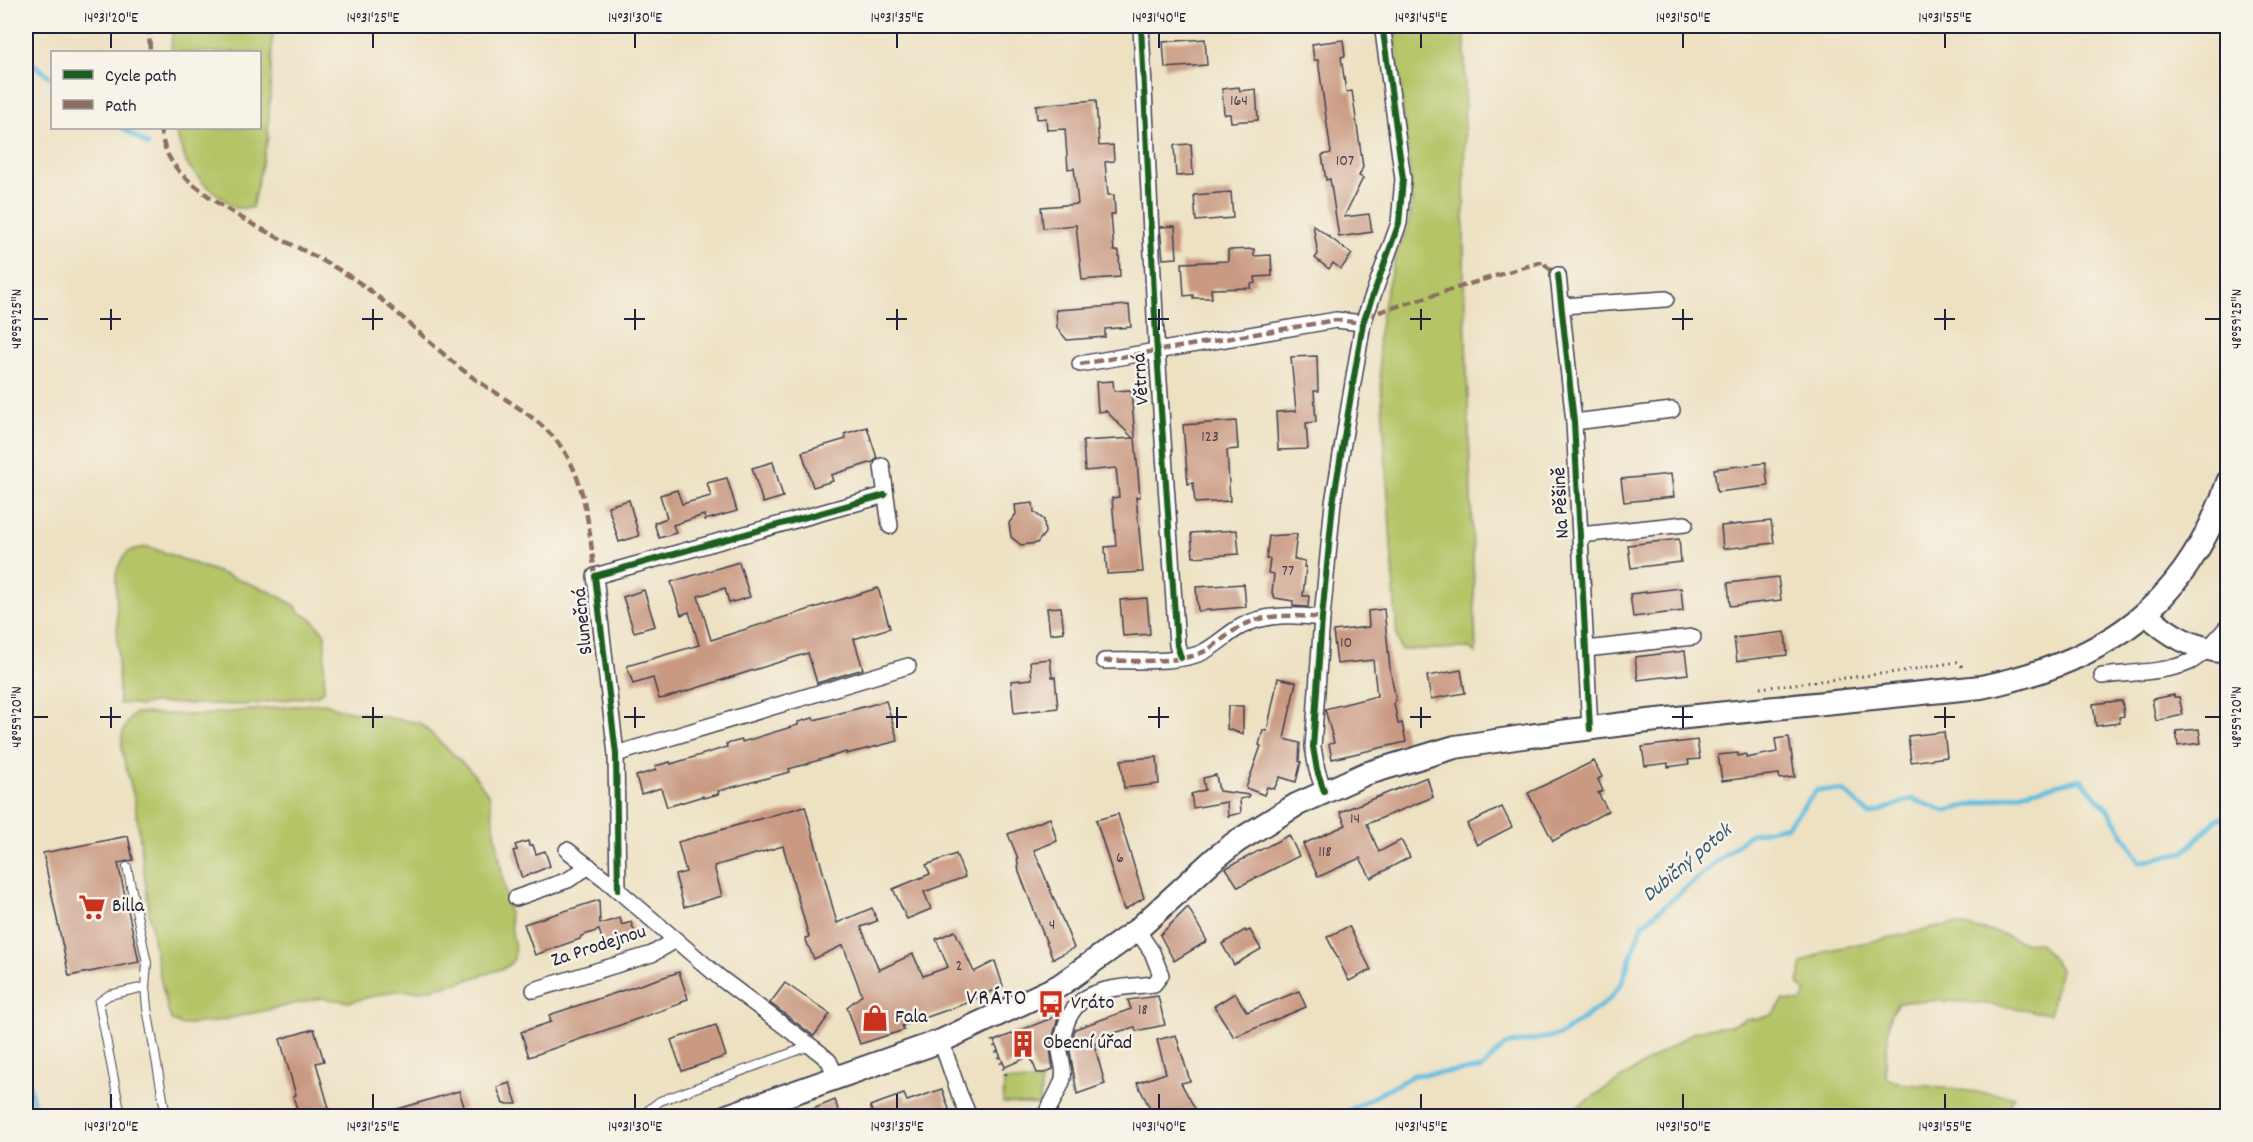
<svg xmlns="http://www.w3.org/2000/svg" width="2253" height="1142" viewBox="0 0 2253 1142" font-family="Dekko,sans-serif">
	<rect width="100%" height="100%" fill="#f7f3e8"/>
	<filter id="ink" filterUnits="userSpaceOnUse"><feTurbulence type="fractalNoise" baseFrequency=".0167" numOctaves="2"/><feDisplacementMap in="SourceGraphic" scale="12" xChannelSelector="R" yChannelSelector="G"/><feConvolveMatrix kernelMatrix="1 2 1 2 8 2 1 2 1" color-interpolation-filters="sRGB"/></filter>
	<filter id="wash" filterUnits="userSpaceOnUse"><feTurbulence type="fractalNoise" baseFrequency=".008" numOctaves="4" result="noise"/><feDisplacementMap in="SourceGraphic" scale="24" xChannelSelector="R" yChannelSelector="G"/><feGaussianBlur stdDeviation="1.35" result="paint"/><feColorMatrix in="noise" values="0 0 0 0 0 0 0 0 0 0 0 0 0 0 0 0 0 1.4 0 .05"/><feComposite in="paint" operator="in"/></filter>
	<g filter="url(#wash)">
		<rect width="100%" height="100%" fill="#ede1c2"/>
		<g fill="#b4c466" stroke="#6b7350" stroke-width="1.5">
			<polygon points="172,26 273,26 268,137 252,208 235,208 203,183 187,164 174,128 260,128 260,52 171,52"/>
			<polygon points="1398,26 1465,26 1464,276 1476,653 1469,648 1401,650 1397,638 1378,338 1385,296 1397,251 1408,227 1413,199 1395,37"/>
			<path d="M 149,547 L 267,590 L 296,606 L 298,611 L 313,620 L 325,634 L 324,691 L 316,696 L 242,705 L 155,703 L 139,706 L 130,703 L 119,704 L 116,575 C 121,554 128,548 149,547 Z"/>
			<path d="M 325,703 L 339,709 L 420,723 L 471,771 L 489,795 L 515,950 L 514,959 L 507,967 L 458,983 L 420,991 L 394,991 L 350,1002 L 321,998 L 213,1022 L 181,1025 L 171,1020 C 150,950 146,876 135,804 C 132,782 120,759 122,737 C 123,727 129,720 135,713 L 198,715 Z"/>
			<path d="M 1953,924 L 2000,933 L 2021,942 L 2040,943 L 2060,969 L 2050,1014 C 2005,1006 1943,996 1898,1003 L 1890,1015 L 1885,1066 L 1886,1078 L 1900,1083 L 2014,1096 L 2004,1116 L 1556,1116 L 1572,1110 L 1692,1033 L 1708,1028 L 1730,1026 L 1746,1019 L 1756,1019 L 1772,1015 L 1784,1000 L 1801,1002 L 1806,992 L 1798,984 L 1802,963 L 1825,951 Z"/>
			<polygon points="1004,1081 1041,1082 1040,1105 1003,1103"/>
		</g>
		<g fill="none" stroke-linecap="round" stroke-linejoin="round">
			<g stroke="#61bedf" stroke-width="5">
				<polyline points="26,59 52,78"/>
				<polyline points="123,128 148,145"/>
				<polyline points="26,1069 36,1116"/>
				<polyline points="1339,1116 1414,1075 1481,1069 1505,1045 1560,1035 1610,999 1622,982 1642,925 1750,834 1787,826 1817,790 1844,791 1870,815 1912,799 1945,811 2081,779 2112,815 2140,862 2184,852 2217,819 2228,816"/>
			</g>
		</g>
		<g id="blocks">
			<g fill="#c99982">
				<polygon points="1205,39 1207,65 1165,68 1163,42"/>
				<polygon points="1343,40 1345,56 1341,57 1346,92 1352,91 1363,167 1359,176 1363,178 1344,217 1369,214 1372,232 1339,237 1330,179 1326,180 1322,155 1331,153 1318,60 1314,60 1312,44"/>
				<polygon points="1239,87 1240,91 1256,89 1258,120 1231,122 1230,114 1224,114 1222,89"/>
				<polygon points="1096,100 1099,146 1113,145 1114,161 1105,162 1108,195 1114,195 1115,214 1111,214 1114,251 1119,251 1120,277 1082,280 1076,225 1043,228 1041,207 1078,204 1074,168 1068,169 1065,129 1047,130 1046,118 1037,119 1036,105"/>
				<polygon points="1191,144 1193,175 1176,176 1174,145"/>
				<polygon points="1231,192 1233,218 1196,221 1194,195"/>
				<polygon points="1313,225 1352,254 1341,269 1333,263 1329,269 1315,258 1318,254"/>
				<polygon points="1175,226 1177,258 1163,259 1160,227"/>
				<polygon points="1254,249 1254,256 1271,255 1272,276 1255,277 1256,283 1251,284 1251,288 1211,289 1212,298 1193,298 1193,295 1184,296 1182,263 1228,261 1228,250"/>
				<polygon points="1129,305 1131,327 1105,329 1105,337 1067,340 1057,328 1056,310"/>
				<polygon points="1317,356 1318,391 1314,391 1316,422 1306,423 1308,449 1278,450 1276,412 1296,411 1291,357"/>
				<polygon points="1113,381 1114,391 1131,390 1140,497 1136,497 1143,572 1107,574 1105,547 1116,546 1112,498 1119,497 1116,468 1085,471 1083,441 1133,438 1106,411 1098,412 1096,382"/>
				<polygon points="1236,421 1238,449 1227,450 1230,501 1195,503 1193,483 1188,484 1183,425"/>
				<polygon points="867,427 877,458 873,462 831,475 833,481 813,487 802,452 846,439 844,434"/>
				<polygon points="773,462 783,497 763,503 752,468"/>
				<polygon points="1765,463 1768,486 1717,492 1714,469"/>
				<polygon points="1671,474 1674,497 1624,502 1621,479"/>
				<polygon points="727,478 737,511 705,520 704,515 673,525 676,533 659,538 654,523 667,518 660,495 677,490 682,504 711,496 707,483"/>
				<polygon points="629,500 639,536 619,542 608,506"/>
				<polygon points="1033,503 1034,512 1044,520 1045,533 1037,543 1021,545 1011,537 1009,523 1016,514 1015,505"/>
				<polygon points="1771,521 1774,543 1723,549 1721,526"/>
				<polygon points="1237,530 1239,554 1193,557 1191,533"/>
				<polygon points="1297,534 1294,559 1305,561 1304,567 1306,567 1303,596 1309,596 1308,607 1293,606 1293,601 1275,598 1272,593 1274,574 1268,573 1270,559 1266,559 1269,536"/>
				<polygon points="1679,539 1681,562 1631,568 1628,545"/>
				<polygon points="739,562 750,597 729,603 725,588 698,596 711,640 878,588 890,628 854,639 863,669 817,683 808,653 665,698 659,699 653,678 633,684 627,666 699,645 689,612 681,615 671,582"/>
				<polygon points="1778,577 1781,600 1730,606 1728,583"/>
				<polygon points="1244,584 1246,607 1198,611 1196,587"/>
				<polygon points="1681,588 1683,611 1633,617 1630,594"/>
				<polygon points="644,590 655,626 634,632 623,597"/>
				<polygon points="1147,598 1150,634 1123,636 1120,600"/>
				<polygon points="1061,607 1064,632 1050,634 1047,608"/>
				<polygon points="1384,609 1390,669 1396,700 1394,703 1398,724 1402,723 1406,742 1332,759 1329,744 1334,743 1325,709 1377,696 1373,660 1337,664 1333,631 1369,627 1368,611"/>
				<polygon points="1785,632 1787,655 1737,661 1734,638"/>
				<polygon points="1685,651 1688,674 1638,680 1635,657"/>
				<polygon points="1050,659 1052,677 1055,677 1058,708 1014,713 1011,681 1032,679 1030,661"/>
				<polygon points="1461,670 1465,693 1431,699 1427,676"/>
				<polygon points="1278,678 1296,682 1284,739 1300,743 1299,761 1301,762 1296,782 1280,777 1274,789 1267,787 1264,795 1246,788 1261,746 1259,745 1263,730 1267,731"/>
				<polygon points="2174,695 2174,697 2179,697 2183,715 2156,721 2152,699"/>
				<polygon points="886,701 898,741 846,754 846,752 789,769 790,772 718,791 719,794 703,798 703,796 667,807 661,788 641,794 636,776 656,770 655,766 670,762 671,764 727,747 726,744 742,740 742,742 798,725 798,722 813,718 814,720"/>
				<polygon points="2117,701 2122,701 2124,716 2119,717 2120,723 2096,726 2093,704"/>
				<polygon points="1228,706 1243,706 1243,734 1227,729"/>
				<polygon points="2199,729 2201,743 2178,746 2176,731"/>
				<polygon points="1944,732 1947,757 1911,762 1908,736"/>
				<polygon points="1789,737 1795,777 1780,779 1779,774 1770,775 1722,781 1718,755 1738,753 1738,756 1746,754 1746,758 1777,752 1775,739"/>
				<polygon points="1697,740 1700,759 1688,760 1689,764 1668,767 1668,763 1645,766 1642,747"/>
				<polygon points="1157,757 1159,784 1124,788 1121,760"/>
				<polygon points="1594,761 1602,777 1598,779 1603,791 1598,793 1608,811 1553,841 1528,793"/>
				<polygon points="1216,775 1219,791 1249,795 1249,797 1240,799 1241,813 1228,816 1227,802 1193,808 1191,794 1205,790 1203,778"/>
				<polygon points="1427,777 1433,797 1367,824 1379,852 1401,840 1410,857 1371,878 1360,858 1318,877 1303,844 1346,825 1340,812"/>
				<polygon points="805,806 837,923 872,908 877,921 861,927 879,970 913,954 923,976 948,967 936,939 955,931 974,972 995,961 1003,986 967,1003 902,1026 904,1030 860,1044 847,1007 862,995 843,945 814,959 805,938 809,937 783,846 714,866 722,896 684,907 675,875 686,872 678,842"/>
				<polygon points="1502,807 1512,827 1477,845 1467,824"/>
				<polygon points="1118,814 1144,898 1124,910 1096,820"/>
				<polygon points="1050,818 1057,841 1034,850 1074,948 1053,959 1019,872 1017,856 1008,834"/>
				<polygon points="1289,835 1299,856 1238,887 1226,868"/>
				<polygon points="128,836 133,860 118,863 139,962 69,976 43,853"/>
				<polygon points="528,841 529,846 533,845 536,854 545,851 550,866 522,878 513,851 517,850 515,845"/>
				<polygon points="956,854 965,877 924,892 931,909 907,919 893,889 930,874 926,865"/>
				<polygon points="599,900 600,924 620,918 622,925 631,922 636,936 605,947 599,930 581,936 580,939 535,955 524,924"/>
				<polygon points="1188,907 1207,941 1174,961 1160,935"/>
				<polygon points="1349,926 1371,970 1349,981 1327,937"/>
				<polygon points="1245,930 1246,932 1250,930 1261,949 1234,965 1222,944"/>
				<polygon points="679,972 688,999 682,1001 680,1004 529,1057 521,1032 551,1022 549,1015"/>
				<polygon points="785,983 830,1014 814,1036 770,1003"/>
				<polygon points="1299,991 1306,1007 1234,1037 1214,1006 1235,993 1247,1012"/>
				<polygon points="1158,996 1165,1025 1136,1031 1135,1027 1103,1036 1105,1040 1094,1044 1105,1084 1077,1094 1070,1051 1075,1029 1131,1009 1128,1000"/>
				<polygon points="1057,1016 1058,1018 1050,1048 1053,1069 1044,1073 1037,1073 1030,1056 1005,1067 994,1041"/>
				<polygon points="716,1025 726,1056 682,1071 671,1040"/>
				<polygon points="314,1029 324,1061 316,1063 329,1108 325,1109 328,1116 299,1116 293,1096 296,1095 280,1039"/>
				<polygon points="1176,1035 1190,1081 1181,1083 1199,1116 1154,1116 1137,1083 1166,1073 1157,1040"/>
				<polygon points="510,1083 517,1104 503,1104 497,1087"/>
				<polygon points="942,1089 950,1112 947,1113 948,1116 874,1116 870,1106 904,1094 907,1101"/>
				<polygon points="459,1091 465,1109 439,1116 385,1116 384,1113"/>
				<polygon points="835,1100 840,1116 796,1116"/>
			</g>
		</g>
	</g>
	<g filter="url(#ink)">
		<use href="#blocks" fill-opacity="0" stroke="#403f4f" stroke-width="1.5"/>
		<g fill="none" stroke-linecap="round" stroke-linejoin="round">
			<defs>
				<g id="lane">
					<polyline points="127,867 147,963 145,987 147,1008 166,1116"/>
					<polyline points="121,1116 99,1002 109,995 145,987"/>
					<polyline points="641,1116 660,1101 810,1046"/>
				</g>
				<g id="street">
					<polyline points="1141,26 1156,337 1177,645 1181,658"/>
					<polyline points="1558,275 1574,422 1590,729"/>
					<polyline points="1562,306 1666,299"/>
					<polyline points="1080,364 1336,320 1363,323"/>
					<polyline points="1574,422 1672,410"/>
					<polyline points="882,466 890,526"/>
					<polyline points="1580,535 1685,524"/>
					<polyline points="1586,649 1693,637"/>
					<path d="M 1104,661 C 1134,660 1174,664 1201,653 C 1215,647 1227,634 1240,627 C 1264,613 1295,615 1322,618"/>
					<path d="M 2102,676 C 2126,673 2169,672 2190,662 C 2205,654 2217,638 2228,626"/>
					<polyline points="616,754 908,666"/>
					<polyline points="1324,791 1317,770 1313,747 1322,618 1333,503 1363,323 1399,223 1403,179 1383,31 1385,26"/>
					<polyline points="567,850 605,879 719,977 820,1053 829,1061 837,1079"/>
					<polyline points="618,890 616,754 595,576 885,495"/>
					<polyline points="516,898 568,880 589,866"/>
					<polyline points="534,990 652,954 676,940"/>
					<polyline points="941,1041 959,1093 969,1116"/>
					<path d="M 1045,1116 C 1049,1107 1062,1086 1063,1078 C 1065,1069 1061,1060 1060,1051 C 1060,1045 1063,1038 1064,1032 C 1074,985 1115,989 1154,984 L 1161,975 L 1152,952 L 1137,930"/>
				</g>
				<g id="secondary">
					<path d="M 2146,613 C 2169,636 2194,649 2228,652"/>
					<path d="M 727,1116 L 941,1041 L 1059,986 L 1137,930 L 1213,860 L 1236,842 L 1296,805 L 1365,774 L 1455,747 L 1529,736 L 1648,721 L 1981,687 C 2105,662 2187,605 2228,482"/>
				</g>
			</defs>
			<use href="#lane" stroke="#403f4f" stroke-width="10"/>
			<use href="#street" stroke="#403f4f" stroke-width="18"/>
			<use href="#secondary" stroke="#403f4f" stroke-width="26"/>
			<g stroke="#403f4f" stroke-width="3" stroke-dasharray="1.5 4.5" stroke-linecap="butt">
				<polyline points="1760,688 1897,672 1957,662 1965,669"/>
				<polyline points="992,1040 1007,1078"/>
			</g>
			<use href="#lane" stroke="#fff" stroke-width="8"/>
			<use href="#street" stroke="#fff" stroke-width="15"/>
			<use href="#secondary" stroke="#fff" stroke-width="22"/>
			<g stroke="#8d6e63" stroke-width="4.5" stroke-dasharray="9 4.5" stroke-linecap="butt">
				<polyline points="149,26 150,52"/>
				<path d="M 160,128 C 162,139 165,152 172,162 C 179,173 190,182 201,190 C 249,230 310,248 361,284 C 399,311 431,346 468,374 C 502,399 543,417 566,454 C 587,489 590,537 595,576"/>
				<polyline points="1366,316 1544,261 1546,266 1558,275"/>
				<polyline points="1080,364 1336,320 1363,323"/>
				<path d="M 1104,661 C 1134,660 1174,664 1201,653 C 1215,647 1227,634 1240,627 C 1264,613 1295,615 1322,618"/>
			</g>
			<defs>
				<g id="cycleway">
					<polyline points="1141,26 1156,337 1177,645 1181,658"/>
					<polyline points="1558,275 1574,422 1590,729"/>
					<polyline points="1324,791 1317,770 1313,747 1322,618 1333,503 1363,323 1399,223 1403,179 1383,31 1385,26"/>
					<polyline points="618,890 616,754 595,576 885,495"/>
				</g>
			</defs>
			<use href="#cycleway" stroke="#f7f3e8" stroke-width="10"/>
			<use href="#cycleway" stroke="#1b5e20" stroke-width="6"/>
		</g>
	</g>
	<path fill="none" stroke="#22223b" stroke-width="2" d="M 111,33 L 111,48M 373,33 L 373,48M 635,33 L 635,48M 897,33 L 897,48M 1159,33 L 1159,48M 1421,33 L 1421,48M 1683,33 L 1683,48M 1945,33 L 1945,48M 111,309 L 111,330M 373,309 L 373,330M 635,309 L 635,330M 897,309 L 897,330M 1159,309 L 1159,330M 1421,309 L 1421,330M 1683,309 L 1683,330M 1945,309 L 1945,330M 33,319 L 48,319M 100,319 L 121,319M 362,319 L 383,319M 624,319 L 645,319M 886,319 L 907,319M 1148,319 L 1169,319M 1410,319 L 1431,319M 1672,319 L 1693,319M 1934,319 L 1955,319M 2205,319 L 2220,319M 111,707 L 111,728M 373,707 L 373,728M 635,707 L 635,728M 897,707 L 897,728M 1159,707 L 1159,728M 1421,707 L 1421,728M 1683,707 L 1683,728M 1945,707 L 1945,728M 33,717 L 48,717M 100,717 L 121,717M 362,717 L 383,717M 624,717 L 645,717M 886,717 L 907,717M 1148,717 L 1169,717M 1410,717 L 1431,717M 1672,717 L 1693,717M 1934,717 L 1955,717M 2205,717 L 2220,717M 111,1094 L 111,1109M 373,1094 L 373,1109M 635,1094 L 635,1109M 897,1094 L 897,1109M 1159,1094 L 1159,1109M 1421,1094 L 1421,1109M 1683,1094 L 1683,1109M 1945,1094 L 1945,1109"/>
	<defs>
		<symbol id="supermarket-bare" viewBox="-9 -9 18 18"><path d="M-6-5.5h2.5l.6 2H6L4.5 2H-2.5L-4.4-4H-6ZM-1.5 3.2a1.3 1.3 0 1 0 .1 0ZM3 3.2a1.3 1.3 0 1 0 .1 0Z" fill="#c8321e" stroke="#f7f3e8" stroke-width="2.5" paint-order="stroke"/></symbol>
		<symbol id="bus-bare" viewBox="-9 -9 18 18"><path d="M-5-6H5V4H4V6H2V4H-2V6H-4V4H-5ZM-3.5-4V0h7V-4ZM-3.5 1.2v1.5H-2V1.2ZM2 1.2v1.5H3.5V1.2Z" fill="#c8321e" stroke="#f7f3e8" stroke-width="2.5" paint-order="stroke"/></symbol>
		<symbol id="shop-bare" viewBox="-9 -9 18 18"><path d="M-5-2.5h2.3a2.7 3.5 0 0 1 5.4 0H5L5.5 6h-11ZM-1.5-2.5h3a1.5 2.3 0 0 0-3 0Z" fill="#c8321e" stroke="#f7f3e8" stroke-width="2.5" paint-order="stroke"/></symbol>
		<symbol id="building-bare" viewBox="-9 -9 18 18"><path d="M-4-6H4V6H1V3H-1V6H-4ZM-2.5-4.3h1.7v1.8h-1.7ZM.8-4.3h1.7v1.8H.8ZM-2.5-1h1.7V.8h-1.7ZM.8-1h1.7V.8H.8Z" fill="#c8321e" stroke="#f7f3e8" stroke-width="2.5" paint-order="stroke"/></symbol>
	</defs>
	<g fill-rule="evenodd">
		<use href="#supermarket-bare" x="73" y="888" width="38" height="38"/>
		<use href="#bus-bare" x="1032" y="985" width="38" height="38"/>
		<use href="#shop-bare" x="856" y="999" width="38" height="38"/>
		<use href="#building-bare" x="1004" y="1025" width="38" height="38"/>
	</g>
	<g text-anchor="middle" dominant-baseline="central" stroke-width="5" stroke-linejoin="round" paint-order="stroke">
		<g font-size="16" fill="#4c404d">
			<text x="1239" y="101">164</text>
			<text x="1345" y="161">107</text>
			<text x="1210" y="437">123</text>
			<text x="1288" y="571">77</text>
			<text x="1346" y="643">10</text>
			<text x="1355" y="819">14</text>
			<text x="1325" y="852">118</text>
			<text x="1120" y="858">6</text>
			<text x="1052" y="925">4</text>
			<text x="959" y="966">2</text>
			<text x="1143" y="1010">18</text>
		</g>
		<g font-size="20" fill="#22223b" stroke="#f7f3e8">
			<text transform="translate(1142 379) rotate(-94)">Větrná</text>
			<text transform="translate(1562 503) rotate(-93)">Na Pěšině</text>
			<text transform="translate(584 621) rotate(-96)">Slunečná</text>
			<text transform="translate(599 947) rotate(-18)">Za Prodejnou</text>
		</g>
		<g font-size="20" fill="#22223b" stroke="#f7f3e8" text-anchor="start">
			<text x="112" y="907">Billa</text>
			<text x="1071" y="1004">Vráto</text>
			<text x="895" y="1018">Fala</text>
			<text x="1043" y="1044">Obecní úřad</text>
		</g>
		<g font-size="21" font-style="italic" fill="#385974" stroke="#f7f3e8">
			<text transform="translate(1688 864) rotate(-40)">Dubičný potok</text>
		</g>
		<g font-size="22" letter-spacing="1.5" fill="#22223b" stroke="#f7f3e8">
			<text x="997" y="999">VRÁTO</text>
		</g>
	</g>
	<rect width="2253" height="1142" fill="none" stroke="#f7f3e8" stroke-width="66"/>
	<rect x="51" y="51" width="210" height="78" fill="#f7f3e8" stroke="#a29fa3" stroke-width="1.5"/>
	<rect x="63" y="70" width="30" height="9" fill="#1b5e20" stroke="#a29fa3" stroke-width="1.5"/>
	<text x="105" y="81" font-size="18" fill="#22223b">Cycle path</text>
	<rect x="63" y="100" width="30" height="9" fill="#8d6e63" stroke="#a29fa3" stroke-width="1.5"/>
	<text x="105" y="111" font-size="18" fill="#22223b">Path</text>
	<rect x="33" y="33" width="2187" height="1076" fill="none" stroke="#22223b" stroke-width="2"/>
	<g font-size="15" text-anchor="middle" fill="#22223b">
		<text x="111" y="22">14°31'20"E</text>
		<text x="373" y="22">14°31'25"E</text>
		<text x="635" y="22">14°31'30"E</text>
		<text x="897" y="22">14°31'35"E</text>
		<text x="1159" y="22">14°31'40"E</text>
		<text x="1421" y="22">14°31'45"E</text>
		<text x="1683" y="22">14°31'50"E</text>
		<text x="1945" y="22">14°31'55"E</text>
		<text transform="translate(16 319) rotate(-90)" y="5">48°59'25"N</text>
		<text transform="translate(2236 319) rotate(-90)" y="5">48°59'25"N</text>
		<text transform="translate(16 717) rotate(-90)" y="5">48°59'20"N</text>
		<text transform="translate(2236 717) rotate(-90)" y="5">48°59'20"N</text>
		<text x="111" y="1131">14°31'20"E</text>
		<text x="373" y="1131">14°31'25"E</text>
		<text x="635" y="1131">14°31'30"E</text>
		<text x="897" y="1131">14°31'35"E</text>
		<text x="1159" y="1131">14°31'40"E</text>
		<text x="1421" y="1131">14°31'45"E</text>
		<text x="1683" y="1131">14°31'50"E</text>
		<text x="1945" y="1131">14°31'55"E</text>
	</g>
</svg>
